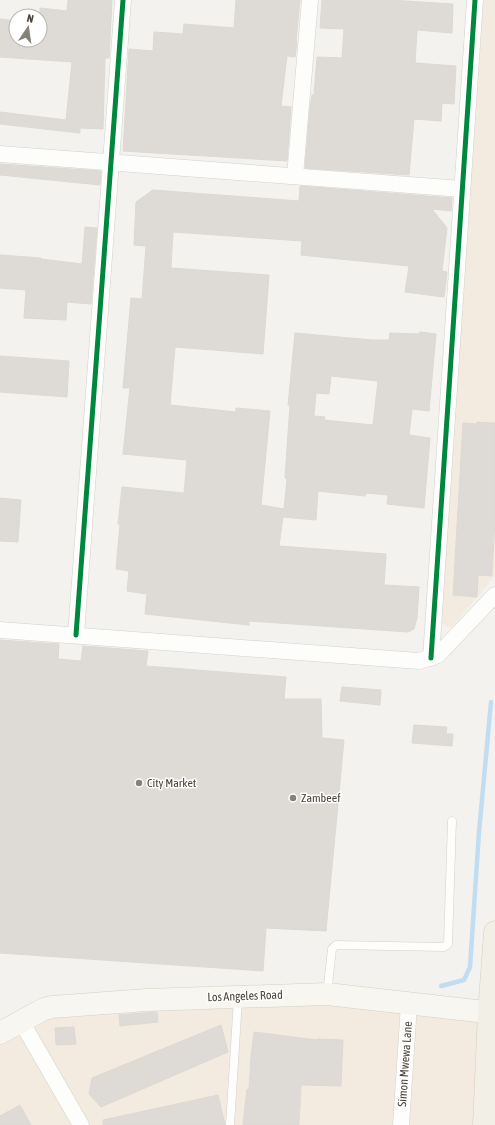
<svg xmlns="http://www.w3.org/2000/svg" width="495" height="1125" viewBox="0 0 495 1125" font-family="'Asap Condensed',sans-serif">
	<rect width="100%" height="100%" fill="#f4f2ee"/>
	<g fill="#f3ebdf">
		<polygon points="482,0 495,0 495,576 451,628 436,621 465,205 472,171"/>
		<polygon points="318,995 489,1014 479,1125 0,1125 0,1036 48,1010"/>
	</g>
	<g fill="none" stroke-linecap="round" stroke-linejoin="round">
		<polyline stroke="#c0ddf1" stroke-width="4.5" points="441,986 464,980 470,967 479,832 491,702"/>
	</g>
	<g fill="#dedbd6" stroke="#dcd9d4" fill-rule="evenodd">
		<polygon points="68,0 112,0 109,58 105,58 103,129 80,128 80,133 0,124 0,112 66,120 72,62 0,57 0,19 16,21 16,40 40,40 40,8 67,11"/>
		<polygon points="236,0 300,0 296,41 297,41 295,57 287,56 281,106 291,107 287,161 123,151 129,49 153,51 154,32 183,34 184,24 234,28"/>
		<polygon points="322,0 390,0 453,4 452,33 417,30 415,63 456,66 454,104 442,103 441,121 414,119 409,175 305,168 310,108 312,95 314,95 317,57 342,58 344,29 320,28"/>
		<polygon points="0,164 101,171 100,185 0,175"/>
		<path d="M 300,186 L 452,198 L 451,211 L 432,209 L 447,228 L 442,271 L 447,272 L 444,297 L 405,292 L 409,266 L 301,255 L 302,241 L 173,232 L 171,268 L 269,275 L 263,354 L 175,347 L 170,405 L 236,412 L 236,408 L 270,411 L 261,505 L 284,509 L 287,479 L 285,478 L 290,405 L 288,405 L 295,333 L 372,340 L 389,340 L 390,333 L 419,334 L 420,332 L 436,334 L 429,411 L 412,409 L 409,435 L 430,438 L 424,508 L 387,504 L 388,495 L 366,493 L 365,496 L 318,491 L 316,520 L 283,517 L 279,546 L 386,554 L 384,585 L 419,587 L 417,618 L 414,629 L 408,632 L 249,621 L 249,625 L 145,614 L 147,594 L 127,591 L 129,571 L 116,569 L 120,524 L 118,524 L 122,487 L 184,493 L 187,460 L 123,454 L 130,388 L 123,388 L 131,298 L 142,299 L 146,246 L 134,245 L 136,202 L 153,190 L 299,201 ZM 331,376 L 378,381 L 373,425 L 324,420 L 325,417 L 314,416 L 316,393 L 329,394 Z"/>
		<polygon points="85,227 97,228 91,304 67,302 66,320 24,318 26,290 0,288 0,255 41,258 41,259 82,264"/>
		<polygon points="0,356 69,361 67,397 0,392"/>
		<polygon points="477,422 495,423 495,519 492,576 478,575 477,597 453,595 463,423 477,424"/>
		<polygon points="0,498 21,500 18,542 0,541"/>
		<polygon points="0,640 59,644 58,659 81,661 83,646 148,651 146,666 286,677 284,699 321,699 322,738 344,740 326,931 266,928 263,971 0,953"/>
		<polygon points="342,687 381,690 380,705 340,701"/>
		<polygon points="414,725 447,727 446,734 453,734 452,746 412,743"/>
		<polygon points="157,1012 158,1022 120,1026 119,1015"/>
		<polygon points="221,1025 228,1052 101,1107 89,1094 92,1078"/>
		<polygon points="74,1027 76,1044 56,1045 55,1028"/>
		<polygon points="254,1032 317,1040 317,1039 343,1040 341,1086 301,1085 299,1125 243,1125 247,1089 249,1090 251,1057"/>
		<polygon points="218,1095 225,1125 103,1125 103,1120"/>
		<polygon points="20,1105 31,1125 0,1125 0,1116"/>
	</g>
	<g fill="none" stroke-linecap="round" stroke-linejoin="round">
		<defs>
			<g id="lane">
				<polyline points="327,994 332,949 336,945 444,947 448,944 452,821"/>
				<polyline points="230,1125 238,999"/>
			</g>
			<g id="street">
				<polyline points="0,154 462,189"/>
				<polyline points="295,176 310,0"/>
				<polyline points="0,630 419,661 438,655 495,595"/>
				<polyline points="76,635 123,0"/>
				<polyline points="431,658 475,0"/>
				<polyline points="21,1021 81,1125"/>
				<polyline points="401,1125 409,1004"/>
			</g>
			<polyline id="secondary" points="0,1033 44,1009 52,1007 146,1000 327,994 495,1013"/>
			<polyline id="primary" points="484,1125 489,1013 495,932"/>
		</defs>
		<use href="#lane" stroke="#d2d0cb" stroke-width="9"/>
		<use href="#street" stroke="#d2d0cb" stroke-width="17"/>
		<use href="#secondary" stroke="#d3cfc5" stroke-width="23"/>
		<use href="#primary" stroke="#d6cebb" stroke-width="23"/>
		<use href="#lane" stroke="#fdfdfc" stroke-width="8"/>
		<use href="#street" stroke="#fdfdfc" stroke-width="16"/>
		<use href="#secondary" stroke="#f7f6f1" stroke-width="22"/>
		<use href="#primary" stroke="#f2efe6" stroke-width="22"/>
		<defs>
			<g id="cycleway">
				<polyline points="76,635 123,0"/>
				<polyline points="431,658 475,0"/>
			</g>
		</defs>
		<use href="#cycleway" stroke="#fff" stroke-width="8"/>
		<use href="#cycleway" stroke="#00873e" stroke-width="5"/>
	</g>
	<g fill="#868178" stroke="#fff" stroke-width="1.5">
		<circle cx="139" cy="783" r="4"/>
		<circle cx="293" cy="798" r="4"/>
	</g>
	<g text-anchor="middle" dominant-baseline="central" stroke-width="3" stroke-linejoin="round" paint-order="stroke">
		<g font-size="12" fill="#4b4439" stroke="#fff" text-anchor="start">
			<text x="147" y="783">City Market</text>
			<text x="301" y="798">Zambeef</text>
		</g>
		<g font-size="12" fill="#4b4439" stroke="#fff">
			<text transform="translate(245 996) rotate(-2)">Los Angeles Road</text>
			<text transform="translate(405 1064) rotate(-86)">Simon Mwewa Lane</text>
		</g>
	</g>
	<g transform="translate(28 28) rotate(13)"><circle r="19" fill="#ffffff" stroke="#b7b4b0"/>
	<path d="M0-3L7 15L0 10L-7 15Z" fill="#868178"/>
	<text y="-6" font-size="11" font-weight="bold" text-anchor="middle" fill="#4b4439">N</text>
	</g>
</svg>
